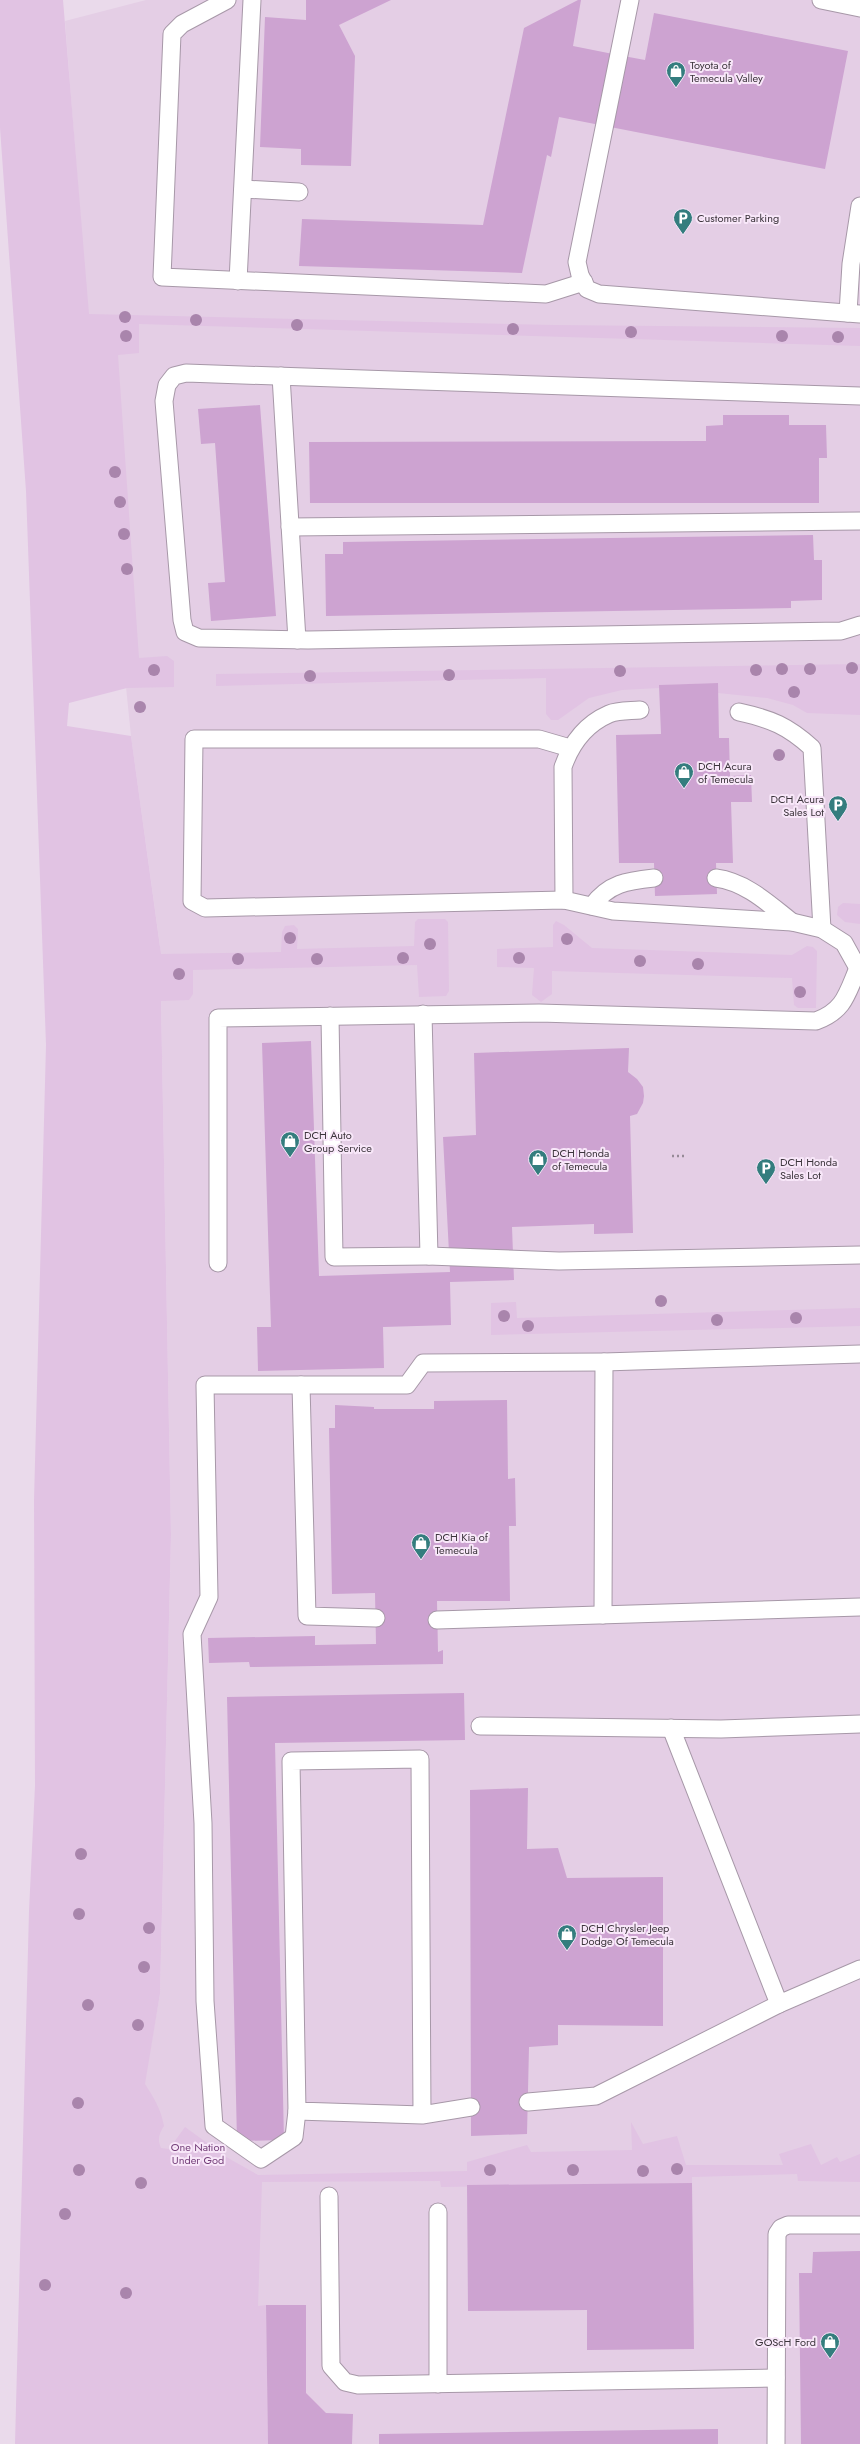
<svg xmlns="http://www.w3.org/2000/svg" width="860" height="2444" viewBox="0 0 860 2444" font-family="Jost,sans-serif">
	<rect width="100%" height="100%" fill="#eadaeb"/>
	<polygon fill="#e4cee5" points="146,0 860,0 860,2444 96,2444 98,2344 160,1994 171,1535 160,946 131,736 88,314 65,21"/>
	<g fill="#e1c3e3">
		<path d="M 0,0 L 63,0 L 89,314 L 554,325 L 860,328 L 860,346 L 139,324 L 139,353 L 118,355 L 139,658 L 167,656 L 174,661 L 174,687 L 127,688 L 69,703 L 67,726 L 131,736 L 161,954 L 281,952 L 282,932 L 285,926 L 294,925 L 298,929 L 297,949 L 414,946 L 415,922 L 418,919 L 445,919 L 448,922 L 449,991 L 446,996 L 419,997 L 417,965 L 193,970 L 193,994 L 189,1000 L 161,1001 L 171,1535 L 160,1994 L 145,2084 C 154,2098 161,2109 164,2126 C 159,2134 157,2139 161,2148 L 169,2149 L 185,2127 L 228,2158 L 258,2175 L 467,2171 L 467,2162 L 527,2145 L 531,2152 L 632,2150 L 631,2122 L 643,2144 L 677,2136 L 686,2165 L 783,2165 L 779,2154 L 811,2144 L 821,2165 L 837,2157 L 840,2162 L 860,2154 L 860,2182 L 798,2181 L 797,2174 L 692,2177 L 692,2183 L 441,2187 L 440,2181 L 262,2182 L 258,2306 L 266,2305 L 268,2444 L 15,2444 L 29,1911 L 35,1786 L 34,1500 L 46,1045 L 26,491 L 0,128 Z"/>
		<polygon points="860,664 860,715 807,713 793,705 767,698 718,693 718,683 660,685 659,688 622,690 589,698 558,720 551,720 546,714 546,678 216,686 216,674"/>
		<polygon points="843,903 860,904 860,924 845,922 837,915 838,907"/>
		<polygon points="556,921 564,925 592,948 792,955 807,946 813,947 817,951 816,1008 798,1008 794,1005 792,978 552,971 552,994 541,1002 532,995 534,968 497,967 497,949 553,947 553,925"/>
		<polygon points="516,1302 517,1318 860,1308 860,1326 491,1335 491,1303"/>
	</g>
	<g fill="#cda3d1">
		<polygon points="306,0 391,0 339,25 355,56 351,166 301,165 301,149 260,147 265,17 306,20"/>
		<polygon points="578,0 581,0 573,46 618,55 645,60 654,13 848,51 825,169 559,117 551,157 547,155 522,273 299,266 302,219 483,225 524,28"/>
		<polygon points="260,405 276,616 211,621 208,583 225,582 215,443 201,444 198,409"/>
		<polygon points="723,415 789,415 789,425 826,425 827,458 819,458 819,503 310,503 309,442 706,441 706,426 723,425"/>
		<polygon points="813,535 814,560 822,560 822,600 791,601 791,608 326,616 325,554 343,554 343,542"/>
		<polygon points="718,683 719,738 729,738 730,776 751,775 752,802 731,802 733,863 716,863 717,894 655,896 654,863 619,863 616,735 661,734 659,685"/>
		<polygon points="311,1041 319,1276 450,1272 443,1137 476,1135 474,1053 629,1048 628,1072 637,1079 643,1087 644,1096 643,1103 637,1114 630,1116 633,1233 594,1234 594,1224 512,1227 514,1280 450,1282 451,1325 383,1327 384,1368 258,1371 257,1327 271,1327 262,1043"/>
		<polygon points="507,1400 508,1479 515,1478 516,1526 509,1526 510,1601 437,1601 438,1652 443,1650 443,1664 250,1667 249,1662 209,1663 208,1638 315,1636 315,1645 376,1644 375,1593 332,1594 329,1428 335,1428 335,1405 374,1407 374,1409 434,1409 434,1401"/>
		<polygon points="464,1693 465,1740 275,1743 284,2140 237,2141 227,1697"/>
		<polygon points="528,1788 527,1849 558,1848 567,1878 663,1877 663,2026 558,2025 558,2045 529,2047 527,2134 471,2136 470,1790"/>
		<polygon points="692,2183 694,2349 587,2350 587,2310 468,2311 467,2185"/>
		<polygon points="860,2251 860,2444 801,2444 799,2273 812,2273 813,2252"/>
		<polygon points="266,2305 306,2305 306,2393 326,2413 353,2414 352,2444 268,2444"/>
		<polygon points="718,2429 718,2444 379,2444 379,2434"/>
	</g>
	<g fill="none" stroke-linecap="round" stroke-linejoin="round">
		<defs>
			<g id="lane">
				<polyline points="227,0 182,24 172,34 162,277 546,294 584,282"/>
				<polyline points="630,0 577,262 580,275 587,289 599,294 860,314"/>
				<polyline points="821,0 860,8"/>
				<polyline points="243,189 299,192"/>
				<polyline points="238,281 252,0"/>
				<polyline points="848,313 851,264 860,206"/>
				<polyline points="281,376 297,640"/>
				<polyline points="860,396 186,373 174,376 167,385 164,401 182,620 185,632 199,638 308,640 841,631 860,625"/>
				<polyline points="290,527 860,521"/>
				<path d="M 739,712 C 771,719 788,726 812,748 L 822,929"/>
				<polyline points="570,748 539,739 194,739 192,901 205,908 564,900 613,911 792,922 822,929 844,943 858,968"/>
				<path d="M 716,878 C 746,882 769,904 792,922"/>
				<path d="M 564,900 L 563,767 C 571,744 586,724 609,714 C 618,710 631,711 640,710"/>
				<path d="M 592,906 C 609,883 627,881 654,878"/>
				<polyline points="330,1016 334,1257 429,1256 423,1014"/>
				<polyline points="429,1256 559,1261 860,1255"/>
				<path d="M 218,1263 L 218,1018 L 539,1013 L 816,1021 C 844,1011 847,994 858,968 L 860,969"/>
				<polyline points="301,1385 407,1385 423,1363 604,1362"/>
				<polyline points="603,1615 604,1362 860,1354"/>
				<polyline points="437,1620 860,1607"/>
				<polyline points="480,1726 721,1729 860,1724"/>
				<polyline points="671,1728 779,2004 860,1969"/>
				<polyline points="528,2102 596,2096 779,2004"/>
				<polyline points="297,2111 294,2137 261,2159 214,2126 205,2001 203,1823 192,1634 209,1597 205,1385 301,1385 307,1616 376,1618"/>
				<polyline points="422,2115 420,1759 291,1761 297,2111 422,2115 471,2107"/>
				<polyline points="329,2196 331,2366 345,2382 358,2385 776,2378"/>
				<polyline points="438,2212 438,2384"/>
				<polyline points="776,2444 777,2234 781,2228 788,2225 860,2225"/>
			</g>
		</defs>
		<use href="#lane" stroke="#a798a8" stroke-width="19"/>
		<polyline stroke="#968a97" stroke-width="2.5" stroke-dasharray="2 3" stroke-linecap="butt" points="672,1156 684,1156"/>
		<use href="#lane" stroke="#fff" stroke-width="17"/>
	</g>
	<g fill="#a985ac">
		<circle cx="125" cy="317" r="6"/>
		<circle cx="196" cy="320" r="6"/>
		<circle cx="297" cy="325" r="6"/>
		<circle cx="513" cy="329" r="6"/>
		<circle cx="631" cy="332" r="6"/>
		<circle cx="126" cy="336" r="6"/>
		<circle cx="782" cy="336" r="6"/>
		<circle cx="838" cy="337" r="6"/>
		<circle cx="115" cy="472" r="6"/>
		<circle cx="120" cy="502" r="6"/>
		<circle cx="124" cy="534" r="6"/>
		<circle cx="127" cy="569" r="6"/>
		<circle cx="852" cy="668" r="6"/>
		<circle cx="782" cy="669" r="6"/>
		<circle cx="810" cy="669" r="6"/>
		<circle cx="154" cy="670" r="6"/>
		<circle cx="756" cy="670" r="6"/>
		<circle cx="620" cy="671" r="6"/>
		<circle cx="449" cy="675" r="6"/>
		<circle cx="310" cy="676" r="6"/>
		<circle cx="794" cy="692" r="6"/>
		<circle cx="140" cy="707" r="6"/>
		<circle cx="779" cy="755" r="6"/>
		<circle cx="290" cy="938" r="6"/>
		<circle cx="567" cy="939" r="6"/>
		<circle cx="430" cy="944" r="6"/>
		<circle cx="403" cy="958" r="6"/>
		<circle cx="519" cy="958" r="6"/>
		<circle cx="238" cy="959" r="6"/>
		<circle cx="317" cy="959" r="6"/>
		<circle cx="640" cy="961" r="6"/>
		<circle cx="698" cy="964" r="6"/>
		<circle cx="179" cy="974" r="6"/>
		<circle cx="800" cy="992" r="6"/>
		<circle cx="661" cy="1301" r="6"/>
		<circle cx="504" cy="1316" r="6"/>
		<circle cx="796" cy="1318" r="6"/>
		<circle cx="717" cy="1320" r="6"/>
		<circle cx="528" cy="1326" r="6"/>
		<circle cx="81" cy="1854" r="6"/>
		<circle cx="79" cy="1914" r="6"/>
		<circle cx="149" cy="1928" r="6"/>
		<circle cx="144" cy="1967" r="6"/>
		<circle cx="88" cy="2005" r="6"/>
		<circle cx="138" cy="2025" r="6"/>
		<circle cx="78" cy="2103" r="6"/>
		<circle cx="677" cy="2169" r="6"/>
		<circle cx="79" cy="2170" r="6"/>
		<circle cx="490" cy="2170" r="6"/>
		<circle cx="573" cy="2170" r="6"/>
		<circle cx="643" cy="2171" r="6"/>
		<circle cx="141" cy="2183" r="6"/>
		<circle cx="65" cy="2214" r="6"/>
		<circle cx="45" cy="2285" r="6"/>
		<circle cx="126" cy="2293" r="6"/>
	</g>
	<defs>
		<symbol id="shop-pin" viewBox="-11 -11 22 30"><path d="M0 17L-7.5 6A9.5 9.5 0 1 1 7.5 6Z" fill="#347d7e" stroke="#f8e7f9"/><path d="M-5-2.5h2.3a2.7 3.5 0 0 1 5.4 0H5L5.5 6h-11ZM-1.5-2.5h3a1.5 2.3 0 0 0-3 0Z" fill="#fff"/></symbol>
		<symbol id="parking-pin" viewBox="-11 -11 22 30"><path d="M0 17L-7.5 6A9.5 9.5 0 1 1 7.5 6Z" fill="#347d7e" stroke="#f8e7f9"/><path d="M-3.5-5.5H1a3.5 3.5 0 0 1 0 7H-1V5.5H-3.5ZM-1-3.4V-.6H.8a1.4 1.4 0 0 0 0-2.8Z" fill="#fff"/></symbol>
	</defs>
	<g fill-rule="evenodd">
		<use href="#shop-pin" x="665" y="60" width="22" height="30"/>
		<use href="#parking-pin" x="672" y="207" width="22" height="30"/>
		<use href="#shop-pin" x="673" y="761" width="22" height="30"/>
		<use href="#parking-pin" x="827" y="794" width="22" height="30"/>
		<use href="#shop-pin" x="279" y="1130" width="22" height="30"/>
		<use href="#shop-pin" x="527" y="1148" width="22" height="30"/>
		<use href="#parking-pin" x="755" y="1157" width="22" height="30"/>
		<use href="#shop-pin" x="410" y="1532" width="22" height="30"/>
		<use href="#shop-pin" x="556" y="1923" width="22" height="30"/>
		<use href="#shop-pin" x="819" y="2331" width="22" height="30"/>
	</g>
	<g text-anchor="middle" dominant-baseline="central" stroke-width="4" stroke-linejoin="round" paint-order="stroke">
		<g font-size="11" fill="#3c353c" stroke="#f8e7f9" text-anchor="start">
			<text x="690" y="65">Toyota of<tspan x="690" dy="13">Temecula Valley</tspan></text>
			<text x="697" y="218">Customer Parking</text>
			<text x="698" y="766">DCH Acura<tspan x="698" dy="13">of Temecula</tspan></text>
			<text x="824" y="799" text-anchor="end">DCH Acura<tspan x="824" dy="13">Sales Lot</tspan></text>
			<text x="304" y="1135">DCH Auto<tspan x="304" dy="13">Group Service</tspan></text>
			<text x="552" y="1153">DCH Honda<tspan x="552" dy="13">of Temecula</tspan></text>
			<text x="780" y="1162">DCH Honda<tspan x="780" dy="13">Sales Lot</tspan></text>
			<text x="435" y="1537">DCH Kia of<tspan x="435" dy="13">Temecula</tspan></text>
			<text x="581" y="1928">DCH Chrysler Jeep<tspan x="581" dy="13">Dodge Of Temecula</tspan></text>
			<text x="816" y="2342" text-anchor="end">GOScH Ford</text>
		</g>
		<g font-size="11" fill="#743f79" stroke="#f8e7f9">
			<text x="198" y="2147">One Nation<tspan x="198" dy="13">Under God</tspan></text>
		</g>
	</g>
</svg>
